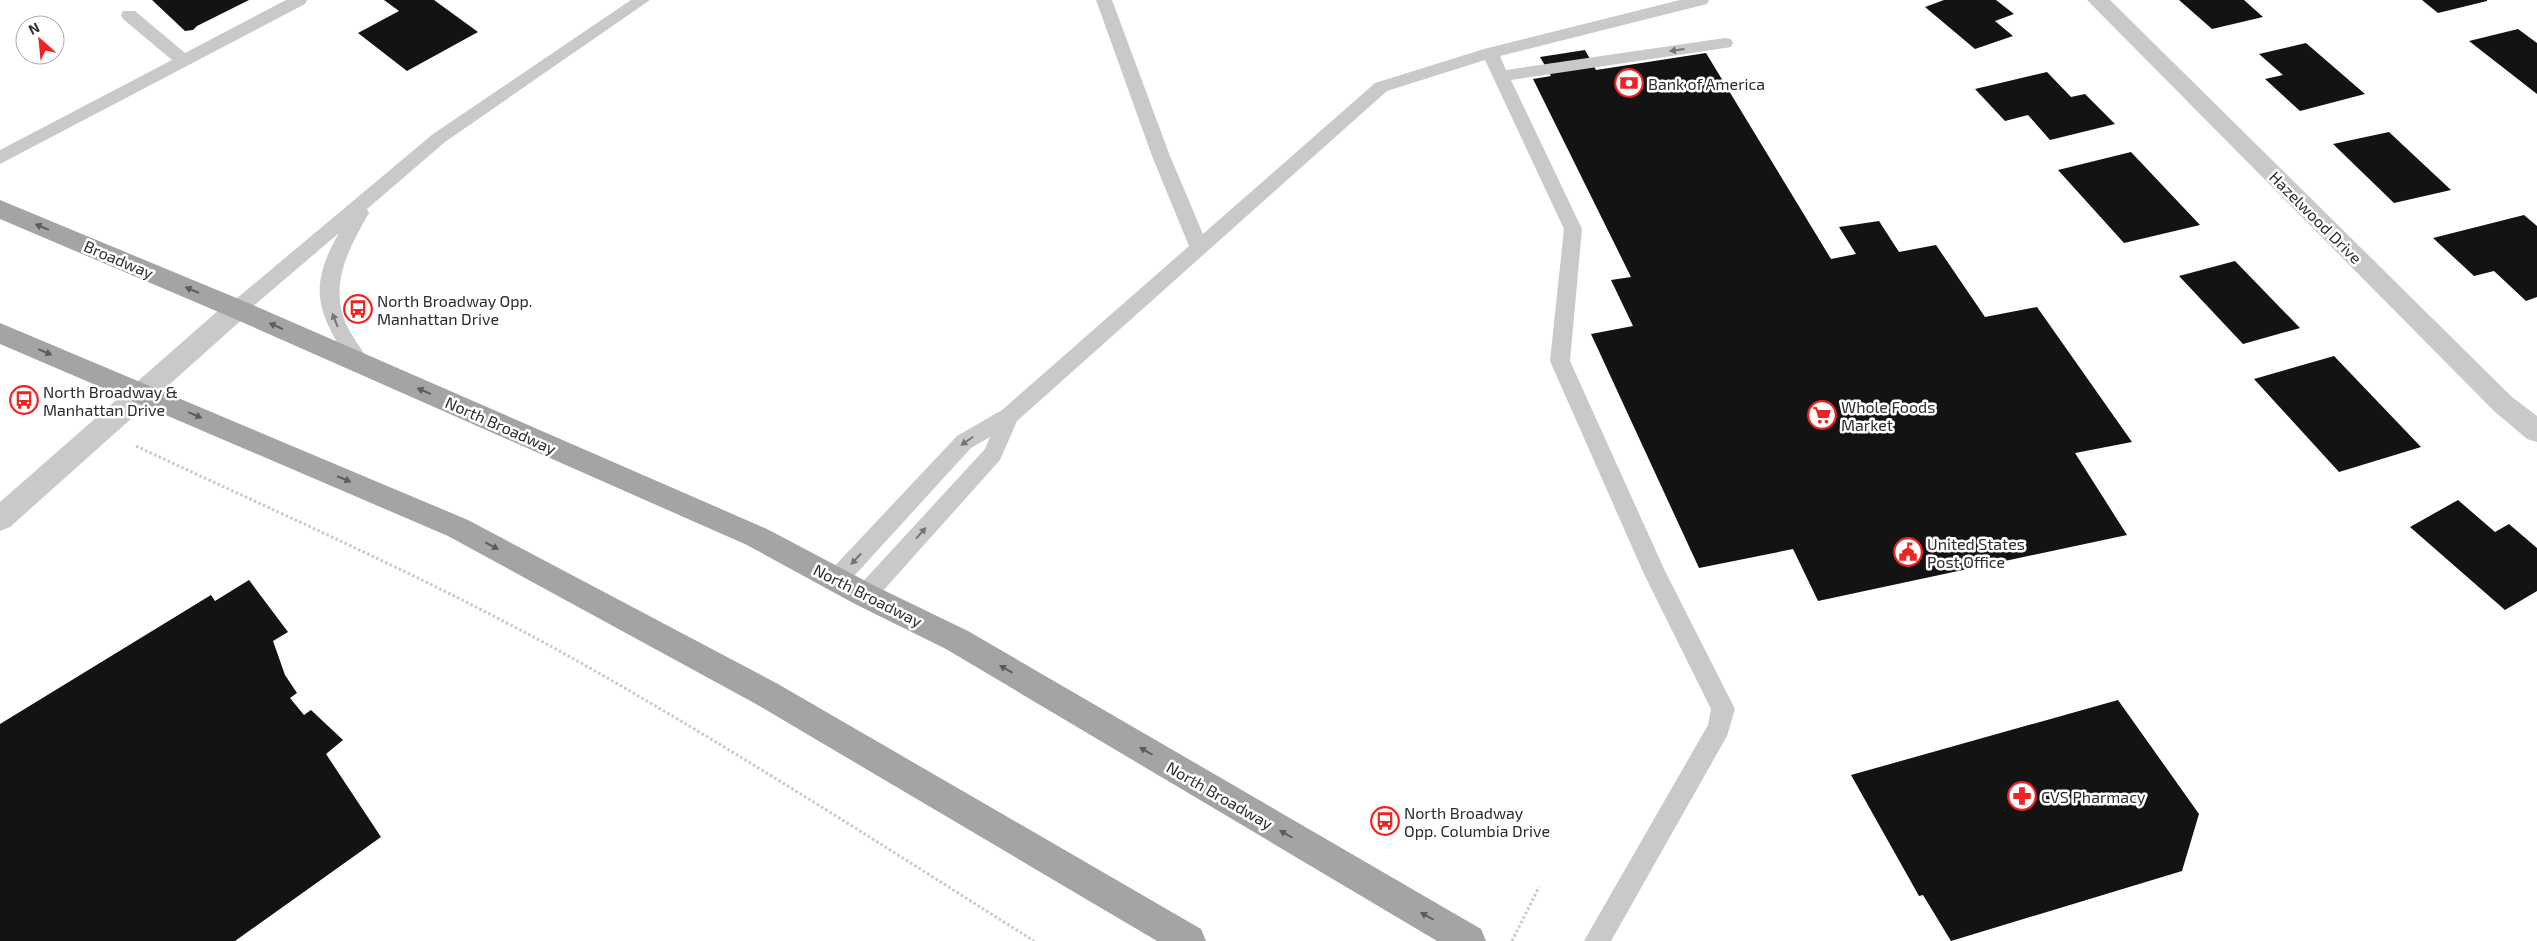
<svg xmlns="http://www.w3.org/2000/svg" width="2537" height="941" viewBox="0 0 2537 941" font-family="'Exo 2',sans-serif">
	<rect width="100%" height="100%" fill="#fff"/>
	<g fill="#131313">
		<polygon points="152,0 249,0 197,26 193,30 185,31"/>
		<polygon points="384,0 434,0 478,32 407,71 358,33 399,11"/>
		<polygon points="1944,0 1996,0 2014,14 1995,21 2013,36 1975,49 1925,7"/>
		<polygon points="2179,0 2244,0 2263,17 2212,29"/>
		<polygon points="2422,0 2487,0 2487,1 2438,13"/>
		<polygon points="2518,29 2537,43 2537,94 2469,41"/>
		<polygon points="2306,43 2365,94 2300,111 2265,79 2283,75 2259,54"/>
		<polygon points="1585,50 1596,70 1706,53 1831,259 1856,254 1839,227 1879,221 1899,252 1936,245 1985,317 2037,307 2132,442 2075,453 2127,535 1818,601 1793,549 1699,568 1591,334 1633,326 1611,280 1631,277 1533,79 1551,76 1540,57"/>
		<polygon points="2047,72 2071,97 2085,94 2115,124 2050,140 2028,115 2005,121 1975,89"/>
		<polygon points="2389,132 2451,190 2394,203 2333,144"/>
		<polygon points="2131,152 2200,225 2124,243 2058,170"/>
		<polygon points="2524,215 2537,226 2537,297 2526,301 2494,271 2474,276 2433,238"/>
		<polygon points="2235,261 2300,328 2243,344 2179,276"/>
		<polygon points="2334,356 2421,447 2339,472 2254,379"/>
		<polygon points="2458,500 2495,532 2509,524 2537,548 2537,591 2505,610 2410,527"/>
		<polygon points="249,580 288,632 273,641 285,675 297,693 290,698 304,715 311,710 343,740 326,754 381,837 235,941 0,941 0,724 211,595 215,601"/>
		<polygon points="2118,700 2199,814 2182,871 1951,941 1923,895 1919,896 1851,775"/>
	</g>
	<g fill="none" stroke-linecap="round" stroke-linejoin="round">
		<g stroke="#c9c9c9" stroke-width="3" stroke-dasharray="2.5 2.5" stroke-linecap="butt">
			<path d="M 136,446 C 285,516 437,582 581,663 C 735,750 885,847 1034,941"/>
			<polyline points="1512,941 1539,887"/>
		</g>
		<g fill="#c9c9c9" fill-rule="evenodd">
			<polygon points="286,0 307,0 305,4 0,164 0,150 172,60 123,19 121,15 123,11 135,11 185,53"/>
			<path d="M 631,0 L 650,0 L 445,142 L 367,209 L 369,213 C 349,248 328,285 347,326 C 353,338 362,349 369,362 L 366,368 L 359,370 L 352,368 C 320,314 305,292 339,233 L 244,314 L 237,316 L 230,314 L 227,309 L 230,304 L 433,134 Z"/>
			<polygon points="1096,0 1112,0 1170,156 1203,234 1375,83 1484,49 1680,0 1709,0 1707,4 1500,56 1506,70 1725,38 1731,39 1733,43 1731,47 1725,48 1511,80 1582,229 1570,361 1665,571 1735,709 1727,736 1611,941 1584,941 1708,725 1711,709 1644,574 1550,361 1564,229 1485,60 1387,91 1017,421 1000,460 873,602 865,605 857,602 854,595 857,588 985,449 990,437 971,448 845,586 837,589 829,586 826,579 829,572 957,436 1002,410 1189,246 1152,156"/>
		</g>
		<g fill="#c9c9c9" fill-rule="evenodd">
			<polygon points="2087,0 2110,0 2512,397 2537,416 2537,442 2527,439 2494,411"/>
			<polygon points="237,299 246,302 250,309 246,316 10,527 0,531 0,502 228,302"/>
		</g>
		<g fill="#a4a4a4" fill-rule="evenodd">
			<polygon points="0,200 246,302 767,529 875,586 968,631 1481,929 1486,941 1437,941 946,649 855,604 747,545 228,316 0,219"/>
			<polygon points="0,323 468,520 778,684 1201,929 1206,941 1157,941 756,704 448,536 0,344"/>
		</g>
	</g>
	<defs><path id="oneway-solid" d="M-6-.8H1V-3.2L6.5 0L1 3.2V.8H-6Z" transform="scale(1.25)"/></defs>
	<g fill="#737373">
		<use href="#oneway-solid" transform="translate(1677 50) rotate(172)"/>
		<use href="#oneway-solid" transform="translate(335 320) rotate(-111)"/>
		<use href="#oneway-solid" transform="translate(967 441) rotate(145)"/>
		<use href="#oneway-solid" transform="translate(921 533) rotate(-48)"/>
		<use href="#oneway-solid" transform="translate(856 559) rotate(133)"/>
	</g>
	<g fill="#5c5c5c">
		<use href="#oneway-solid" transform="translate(42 227) rotate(-157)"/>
		<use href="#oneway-solid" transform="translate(192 290) rotate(-157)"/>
		<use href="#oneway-solid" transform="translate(276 326) rotate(-156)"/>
		<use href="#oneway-solid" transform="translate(45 352) rotate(23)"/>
		<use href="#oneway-solid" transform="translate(424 391) rotate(-156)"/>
		<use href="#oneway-solid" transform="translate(195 415) rotate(23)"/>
		<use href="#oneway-solid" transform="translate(344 479) rotate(23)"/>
		<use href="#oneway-solid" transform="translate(492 546) rotate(28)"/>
		<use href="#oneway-solid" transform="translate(1006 669) rotate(-150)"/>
		<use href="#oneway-solid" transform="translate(1146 751) rotate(-150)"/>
		<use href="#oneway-solid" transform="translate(1286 834) rotate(-150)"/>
		<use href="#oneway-solid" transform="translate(1427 916) rotate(-150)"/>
	</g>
	<defs>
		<symbol id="bank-ring" viewBox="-11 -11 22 22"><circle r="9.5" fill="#fff" stroke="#ef2322" stroke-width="1.5"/><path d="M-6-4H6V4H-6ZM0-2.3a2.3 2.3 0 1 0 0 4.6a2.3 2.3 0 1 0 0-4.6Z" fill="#ef2322"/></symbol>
		<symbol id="bus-ring" viewBox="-11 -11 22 22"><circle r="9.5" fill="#fff" stroke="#ef2322" stroke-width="1.5"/><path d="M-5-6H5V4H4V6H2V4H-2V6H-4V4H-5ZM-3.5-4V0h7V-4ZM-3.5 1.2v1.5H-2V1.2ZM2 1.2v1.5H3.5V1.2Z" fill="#ef2322"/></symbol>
		<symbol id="supermarket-ring" viewBox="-11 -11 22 22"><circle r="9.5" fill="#fff" stroke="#ef2322" stroke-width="1.5"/><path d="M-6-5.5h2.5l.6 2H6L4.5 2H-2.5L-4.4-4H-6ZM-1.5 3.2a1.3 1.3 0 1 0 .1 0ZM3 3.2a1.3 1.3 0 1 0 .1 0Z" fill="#ef2322"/></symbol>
		<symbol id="civic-ring" viewBox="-11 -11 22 22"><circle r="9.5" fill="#fff" stroke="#ef2322" stroke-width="1.5"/><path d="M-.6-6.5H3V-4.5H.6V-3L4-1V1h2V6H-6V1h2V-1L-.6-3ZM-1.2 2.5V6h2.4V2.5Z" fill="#ef2322"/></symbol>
		<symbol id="pharmacy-ring" viewBox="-11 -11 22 22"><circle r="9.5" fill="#fff" stroke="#ef2322" stroke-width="1.5"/><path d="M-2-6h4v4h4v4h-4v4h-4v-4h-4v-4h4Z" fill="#ef2322"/></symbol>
	</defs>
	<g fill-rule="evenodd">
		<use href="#bank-ring" x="1613" y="67" width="32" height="32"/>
		<use href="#bus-ring" x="342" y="293" width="32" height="32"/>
		<use href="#bus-ring" x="8" y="384" width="32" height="32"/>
		<use href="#supermarket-ring" x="1806" y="399" width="32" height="32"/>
		<use href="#civic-ring" x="1892" y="536" width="32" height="32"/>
		<use href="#pharmacy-ring" x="2006" y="780" width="32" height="32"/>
		<use href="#bus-ring" x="1369" y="805" width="32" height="32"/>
	</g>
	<g text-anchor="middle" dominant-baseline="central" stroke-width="5" stroke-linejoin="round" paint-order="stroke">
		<g font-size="16" fill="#2c2c2c" stroke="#fff" text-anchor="start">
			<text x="1648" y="83">Bank of America</text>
			<text x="377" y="300">North Broadway Opp.<tspan x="377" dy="18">Manhattan Drive</tspan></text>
			<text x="43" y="391">North Broadway &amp;<tspan x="43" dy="18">Manhattan Drive</tspan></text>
			<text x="1841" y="406">Whole Foods<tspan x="1841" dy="18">Market</tspan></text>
			<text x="1927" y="543">United States<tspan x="1927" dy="18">Post Office</tspan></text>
			<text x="2041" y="796">CVS Pharmacy</text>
			<text x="1404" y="812">North Broadway<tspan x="1404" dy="18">Opp. Columbia Drive</tspan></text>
		</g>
		<g font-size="16" fill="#2c2c2c" stroke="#fff">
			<text transform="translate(2316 217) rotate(45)">Hazelwood Drive</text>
			<text transform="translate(119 259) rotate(23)">Broadway</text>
			<text transform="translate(501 425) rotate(24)">North Broadway</text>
			<text transform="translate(868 595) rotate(27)">North Broadway</text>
			<text transform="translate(1220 795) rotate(30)">North Broadway</text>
		</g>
	</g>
	<g transform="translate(40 40) rotate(333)"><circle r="24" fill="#ffffff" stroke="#ababab"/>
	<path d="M0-4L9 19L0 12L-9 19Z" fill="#ef2322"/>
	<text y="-8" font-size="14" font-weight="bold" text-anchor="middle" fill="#2c2c2c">N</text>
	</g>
</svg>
